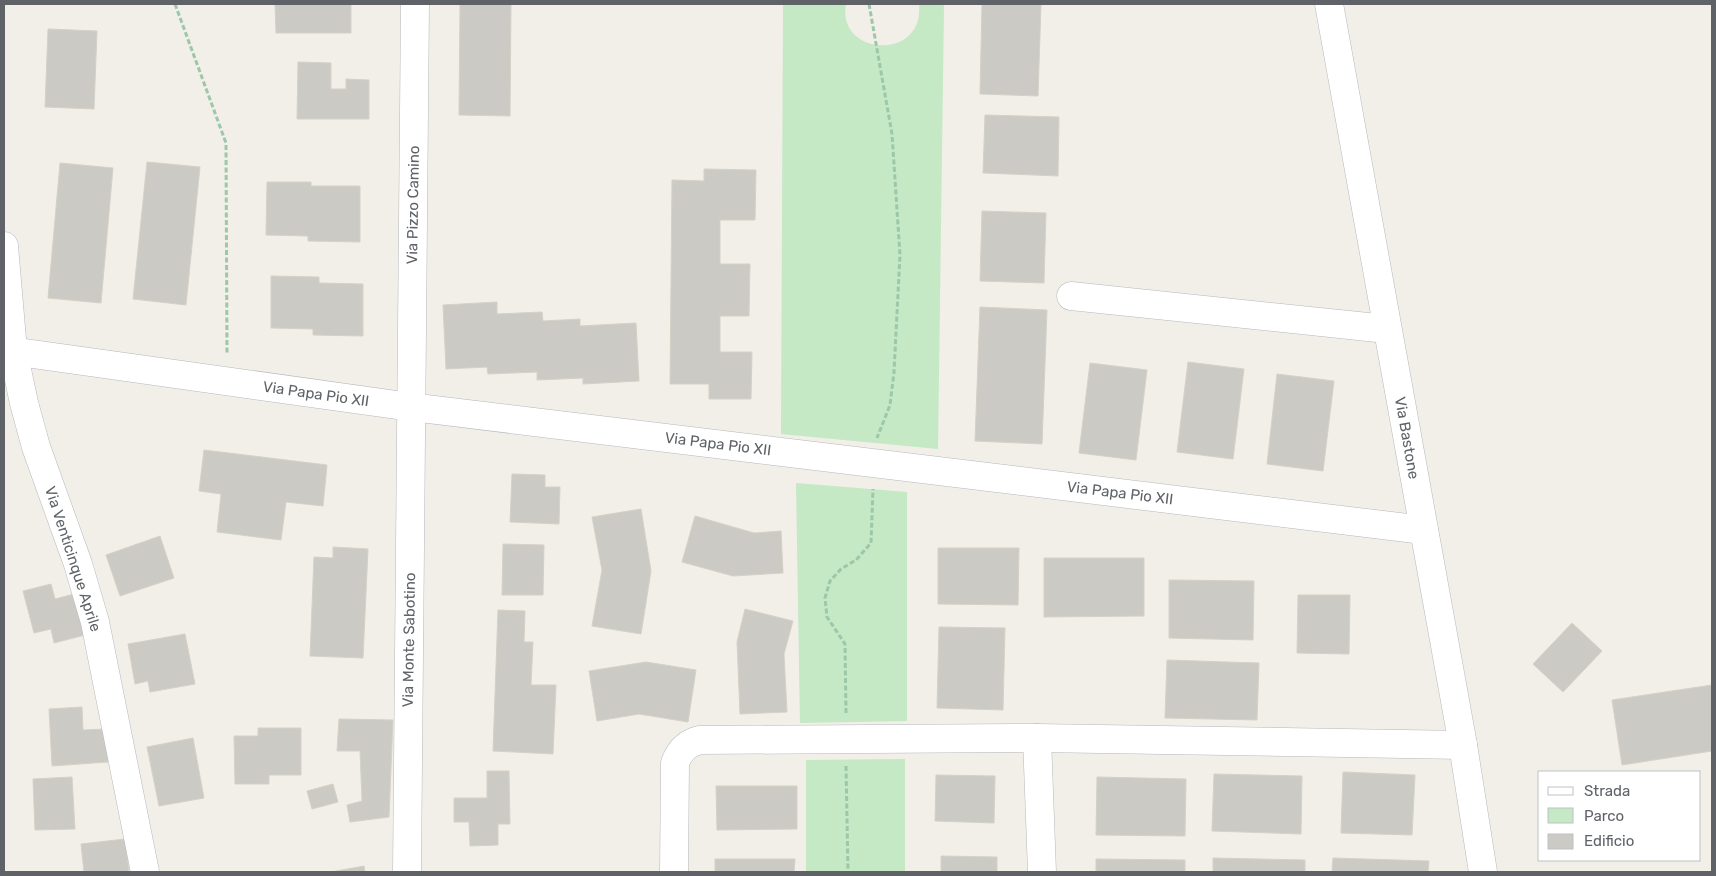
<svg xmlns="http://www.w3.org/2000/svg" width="1716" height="876" viewBox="0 0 1716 876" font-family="Rubik,sans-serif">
	<rect width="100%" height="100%" fill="#f1efe8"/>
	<g fill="#c5e8c5">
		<path d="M 783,4 L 846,4 C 836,56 925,62 919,4 L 944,4 L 938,449 L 781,434 Z"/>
		<polygon points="796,483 907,492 907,721 800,723"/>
		<polygon points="905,759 905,872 806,872 806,760"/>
	</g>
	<g fill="#cccac5" stroke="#d6d1c6">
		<polygon points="275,4 351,4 351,33 276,33"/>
		<polygon points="460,4 511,4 510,116 459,115"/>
		<polygon points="982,4 1041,4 1038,96 980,94"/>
		<polygon points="48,29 97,31 94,109 45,107"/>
		<polygon points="298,62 331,63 331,89 346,89 346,79 369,80 369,119 297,119"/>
		<polygon points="985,115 1059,117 1058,176 983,173"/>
		<polygon points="147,162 200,167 186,305 133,299"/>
		<polygon points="60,163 113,168 101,303 48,298"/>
		<polygon points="704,169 756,170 755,220 720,220 720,264 750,264 749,316 720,316 720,352 752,352 751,399 709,399 709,384 670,384 672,180 704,181"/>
		<polygon points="267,182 311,182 311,186 360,186 360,242 308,241 308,236 266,235"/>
		<polygon points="982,211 1046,213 1044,283 980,281"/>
		<polygon points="271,276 319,277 319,283 363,284 363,336 313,335 313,329 271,328"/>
		<polygon points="497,302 497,314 542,312 543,321 580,319 580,326 636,323 639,381 583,384 583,378 537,380 537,372 488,374 487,367 446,369 443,305"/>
		<polygon points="980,307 1047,310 1042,444 975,441"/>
		<polygon points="1188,362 1244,369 1233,459 1177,452"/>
		<polygon points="1090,363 1147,370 1136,460 1079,453"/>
		<polygon points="1277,374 1334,381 1323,471 1267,464"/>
		<polygon points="204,450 327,465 323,506 286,502 281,540 217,532 221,494 199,491"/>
		<polygon points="512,474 545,475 545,487 560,487 559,524 510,522"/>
		<polygon points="641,509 651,571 641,634 592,626 602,570 592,517"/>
		<polygon points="695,516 754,533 781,531 783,573 733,576 682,562"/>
		<polygon points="160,536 174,578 120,596 106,555"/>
		<polygon points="503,544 544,545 543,595 502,595"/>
		<polygon points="333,547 368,549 363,658 310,656 314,557 333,558"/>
		<polygon points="938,548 1019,548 1018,605 938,604"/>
		<polygon points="1044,558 1144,558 1144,616 1044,617"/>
		<polygon points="1169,580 1254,581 1253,640 1169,638"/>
		<polygon points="51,584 55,599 74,594 85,635 54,643 51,629 34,633 23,591"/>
		<polygon points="1298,595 1350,595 1349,654 1297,653"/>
		<polygon points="745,609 793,621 784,654 787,712 740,714 737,642"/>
		<polygon points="498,610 525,611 524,642 533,642 531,685 556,685 553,754 493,751"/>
		<polygon points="1572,623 1602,651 1563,692 1533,664"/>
		<polygon points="939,627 1005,628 1003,710 937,708"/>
		<polygon points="185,634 195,684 150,692 148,681 135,684 128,644"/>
		<polygon points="1167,660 1259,663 1257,720 1165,718"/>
		<polygon points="646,662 696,670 688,722 639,714 597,721 589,671"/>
		<polygon points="1712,685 1712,751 1622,765 1612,700"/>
		<polygon points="82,707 83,730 106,729 108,762 52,766 49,709"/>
		<polygon points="339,719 393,720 389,817 350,822 347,805 362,801 360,751 337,751"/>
		<polygon points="258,728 301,728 301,775 269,775 269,784 235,784 234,736 258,736"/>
		<polygon points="193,738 204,798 159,806 147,747"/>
		<polygon points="487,771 509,771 510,824 498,824 498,845 470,846 469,822 454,822 454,798 487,798"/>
		<polygon points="1343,772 1415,775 1412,835 1341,833"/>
		<polygon points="1214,774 1302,776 1301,834 1212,831"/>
		<polygon points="936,775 995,776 994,823 935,821"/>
		<polygon points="72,777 75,829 35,830 33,779"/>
		<polygon points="1097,777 1186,779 1185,836 1096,835"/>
		<polygon points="333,784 338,802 312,809 307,791"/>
		<polygon points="716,786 797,786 797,829 717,830"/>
		<polygon points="125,839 129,872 84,872 81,844"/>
		<polygon points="941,856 997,857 997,872 941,872"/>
		<polygon points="1213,858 1305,860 1305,872 1213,872"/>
		<polygon points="1333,858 1429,861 1428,872 1332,872"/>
		<polygon points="715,859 795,859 794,872 715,872"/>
		<polygon points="1096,859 1185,860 1185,872 1096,872"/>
		<polygon points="364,866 365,872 331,872"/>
	</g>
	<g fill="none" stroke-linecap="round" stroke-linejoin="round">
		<defs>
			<g id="minor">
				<polyline points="1329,4 1463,745 1483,872"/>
				<polyline points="4,246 13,351 24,403 36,447 78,564 95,622 145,872"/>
				<polyline points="1071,296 1387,329"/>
				<polyline points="4,350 411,407 1424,530"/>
				<polyline points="1037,738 1042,872"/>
				<polyline points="407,872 415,4"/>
				<path d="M 674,872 L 675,763 C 680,750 687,743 700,740 L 1037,738 L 1463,745"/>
			</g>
		</defs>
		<use href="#minor" stroke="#b5b8bc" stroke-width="29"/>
		<g stroke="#9cc7a9" stroke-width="3" stroke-dasharray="5 2.5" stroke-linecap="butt">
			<polyline points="175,4 226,143 227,354"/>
			<polyline points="869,4 892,134 900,255 894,372 890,405 877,438"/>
			<polyline points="846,713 845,644 827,617 825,598 830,581 841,569 856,560 871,543 873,489"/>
			<polyline points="846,766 848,872"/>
		</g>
		<use href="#minor" stroke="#fff" stroke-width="28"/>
	</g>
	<g text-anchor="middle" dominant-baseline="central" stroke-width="5" stroke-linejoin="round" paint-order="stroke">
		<g font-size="15" fill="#5f6368" stroke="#fff">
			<text transform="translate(413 205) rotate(-89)">Via Pizzo Camino</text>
			<text transform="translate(316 394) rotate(8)">Via Papa Pio XII</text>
			<text transform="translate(1407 438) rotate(80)">Via Bastone</text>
			<text transform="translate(718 444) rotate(7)">Via Papa Pio XII</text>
			<text transform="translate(1120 493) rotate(7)">Via Papa Pio XII</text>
			<text transform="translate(73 559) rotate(72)">Via Venticinque Aprile</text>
			<text transform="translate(409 640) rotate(-89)">Via Monte Sabotino</text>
		</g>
	</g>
	<rect width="1716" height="876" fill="none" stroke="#5f6368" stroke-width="10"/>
	<rect x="1538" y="771" width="162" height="90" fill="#ffffff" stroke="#bfc1c3"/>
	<rect x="1548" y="787" width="25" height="8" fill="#ffffff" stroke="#bfc1c3"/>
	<text x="1584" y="796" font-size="15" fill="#5f6368">Strada</text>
	<rect x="1548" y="808" width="25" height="15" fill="#c5e8c5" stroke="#bfc1c3"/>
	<text x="1584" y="821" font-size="15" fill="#5f6368">Parco</text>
	<rect x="1548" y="834" width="25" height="15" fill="#cccac5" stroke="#bfc1c3"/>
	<text x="1584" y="846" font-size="15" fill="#5f6368">Edificio</text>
</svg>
